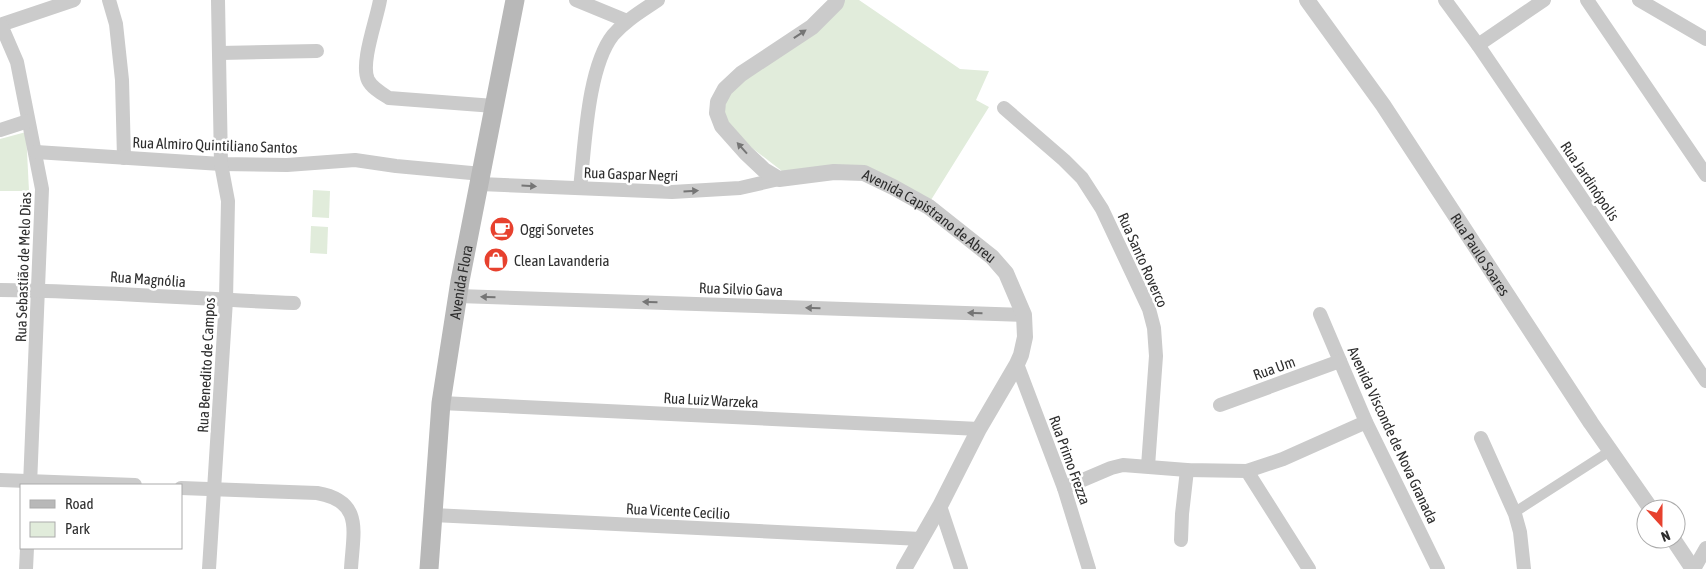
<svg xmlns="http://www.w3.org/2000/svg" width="1706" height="569" viewBox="0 0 1706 569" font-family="'Asap Condensed',sans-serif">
	<rect width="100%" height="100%" fill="#fff"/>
	<g fill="#e1ecdb">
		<polygon points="845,0 859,0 960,69 989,71 976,100 989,107 931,200 872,170 787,175 729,130 724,121 726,93"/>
		<polygon points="26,132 29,191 0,191 0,139"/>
		<polygon points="313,190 330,191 329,218 312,217"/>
		<polygon points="311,226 328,227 327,254 310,253"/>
	</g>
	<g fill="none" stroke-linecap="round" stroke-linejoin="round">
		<polyline stroke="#cbcbcb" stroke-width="10" points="1515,512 1610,451"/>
		<g stroke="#cbcbcb" stroke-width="14">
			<polyline points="109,0 116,24 122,80 124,158"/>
			<path d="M 380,0 C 377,19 360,63 368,80 C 372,88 381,93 389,98 L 494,106"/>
			<polyline points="576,0 627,21"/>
			<polyline points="1445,0 1478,45 1706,381"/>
			<polyline points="1587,0 1706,175"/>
			<polyline points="1639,0 1706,39"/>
			<polyline points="0,25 74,0"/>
			<polyline points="1,25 17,62 42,189 30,485"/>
			<polyline points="1478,45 1544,0"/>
			<polyline points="220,53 317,51"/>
			<polyline points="1004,108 1064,160 1082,178 1102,209 1149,309 1154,328 1156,356 1148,466"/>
			<polyline points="0,130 28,121"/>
			<polyline points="36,152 221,164 287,165 355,160 396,166 482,174"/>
			<polyline points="480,184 672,192 740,188 779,179"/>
			<path d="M 580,188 C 585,147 587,68 613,35 C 626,20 642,11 658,0"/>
			<path d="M 0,290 C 98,291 196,299 294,303"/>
			<polyline points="458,296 1024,315"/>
			<polyline points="1320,314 1366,422 1438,569"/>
			<polyline points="1017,364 1064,488 1089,569"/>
			<polyline points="441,403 979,429"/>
			<polyline points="1220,405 1340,361"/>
			<polyline points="1481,438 1515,514 1520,532 1524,569"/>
			<polyline points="1247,471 1309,569"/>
			<polyline points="0,480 135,485"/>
			<path d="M 181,488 L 317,493 C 364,501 353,532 351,569"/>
			<polyline points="1064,488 1111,468 1123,465 1187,470 1247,471 1283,459 1366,422"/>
			<polyline points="940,506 961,569"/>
			<polyline points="433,515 921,539"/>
			<polyline points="1181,540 1182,514 1187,470"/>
			<polyline points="26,569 27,548"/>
			<polyline points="209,569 226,300 228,201 221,164 218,0"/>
			<polyline points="1694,569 1706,548"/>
		</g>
		<g stroke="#cbcbcb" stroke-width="16">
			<path id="s1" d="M 837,0 L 836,3 L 812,27 L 741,74 L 725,89 L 718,102 L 717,113 L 722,126 L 746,153 L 764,170 L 779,179 L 834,172 L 864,173 L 893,187 L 929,207 L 992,257 L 1006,273 L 1024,315 L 1025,337 L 1021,355 L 1017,364 L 979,429 L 940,506 L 904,569"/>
			<path id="s2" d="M 1307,0 L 1383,105 L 1591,423 L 1651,509"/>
			<polyline points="1673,539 1693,569"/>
		</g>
		<path stroke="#b8b8b8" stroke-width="19" id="s3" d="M 429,569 L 441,403 L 460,281 L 515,0"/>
	</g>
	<defs><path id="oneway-solid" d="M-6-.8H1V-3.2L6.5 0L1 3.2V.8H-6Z" transform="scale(1.25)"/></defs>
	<g fill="#757575">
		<use href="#oneway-solid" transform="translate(800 34) rotate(-34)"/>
		<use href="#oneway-solid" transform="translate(742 148) rotate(-132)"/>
		<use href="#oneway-solid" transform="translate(529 186) rotate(3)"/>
		<use href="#oneway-solid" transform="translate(691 191) rotate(-3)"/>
		<use href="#oneway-solid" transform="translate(488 297) rotate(-178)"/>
		<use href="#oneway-solid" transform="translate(650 302) rotate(-178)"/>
		<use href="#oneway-solid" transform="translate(813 308) rotate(-178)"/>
		<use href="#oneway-solid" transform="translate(975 313) rotate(-178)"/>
	</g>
	<defs>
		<symbol id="cafe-disc" viewBox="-11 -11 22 22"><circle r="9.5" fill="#e7412e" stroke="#fff"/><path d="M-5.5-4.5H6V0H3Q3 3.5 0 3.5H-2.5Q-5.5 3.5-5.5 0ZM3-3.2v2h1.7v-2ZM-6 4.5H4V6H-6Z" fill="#fff"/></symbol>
		<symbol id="shop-disc" viewBox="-11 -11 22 22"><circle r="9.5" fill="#e7412e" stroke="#fff"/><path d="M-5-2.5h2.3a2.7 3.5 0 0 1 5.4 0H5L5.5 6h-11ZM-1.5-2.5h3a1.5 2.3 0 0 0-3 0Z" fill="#fff"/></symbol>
	</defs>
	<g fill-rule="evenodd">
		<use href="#cafe-disc" x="488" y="215" width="28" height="28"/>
		<use href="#shop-disc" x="482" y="246" width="28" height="28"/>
	</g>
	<g text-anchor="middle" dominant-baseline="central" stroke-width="5" stroke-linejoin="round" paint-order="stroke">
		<g font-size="15" fill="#2e2e2e" stroke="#fff">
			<text transform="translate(215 145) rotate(2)">Rua Almiro Quintiliano Santos</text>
			<text transform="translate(631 174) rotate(2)">Rua Gaspar Negri</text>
			<text transform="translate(1590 181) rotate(56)">Rua Jardinópolis</text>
			<text stroke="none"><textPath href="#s1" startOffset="426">Avenida Capistrano de Abreu</textPath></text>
			<text stroke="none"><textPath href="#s2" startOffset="308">Rua Paulo Soares</textPath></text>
			<text transform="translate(1143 260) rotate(66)">Rua Santo Roverco</text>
			<text transform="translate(23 267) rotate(-88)">Rua Sebastião de Melo Dias</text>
			<text transform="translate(148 279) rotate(4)">Rua Magnólia</text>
			<text stroke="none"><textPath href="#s3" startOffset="289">Avenida Flora</textPath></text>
			<text transform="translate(741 289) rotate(2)">Rua Silvio Gava</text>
			<text transform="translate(206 365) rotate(-87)">Rua Benedito de Campos</text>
			<text transform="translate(1274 368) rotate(-20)">Rua Um</text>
			<text transform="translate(711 400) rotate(3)">Rua Luiz Warzeka</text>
			<text transform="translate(1393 435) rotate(65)">Avenida Visconde de Nova Granada</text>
			<text transform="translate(1070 460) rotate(70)">Rua Primo Frezza</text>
			<text transform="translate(678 511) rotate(3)">Rua Vicente Cecilio</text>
		</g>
		<g font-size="15" fill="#2e2e2e" stroke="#fff" text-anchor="start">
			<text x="520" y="229">Oggi Sorvetes</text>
			<text x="514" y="260">Clean Lavanderia</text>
		</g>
	</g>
	<rect x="20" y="484" width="162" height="65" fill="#ffffff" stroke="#ababab"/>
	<rect x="30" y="500" width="25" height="8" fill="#b8b8b8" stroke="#ababab"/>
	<text x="65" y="509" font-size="15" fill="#2e2e2e">Road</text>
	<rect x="30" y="522" width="25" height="15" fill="#e1ecdb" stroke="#ababab"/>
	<text x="65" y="534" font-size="15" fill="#2e2e2e">Park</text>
	<g transform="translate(1661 524) rotate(159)"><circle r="24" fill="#ffffff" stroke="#ababab"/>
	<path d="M0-4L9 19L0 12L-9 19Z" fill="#e7412e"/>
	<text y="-8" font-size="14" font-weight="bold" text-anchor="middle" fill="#2e2e2e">N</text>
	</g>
</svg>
